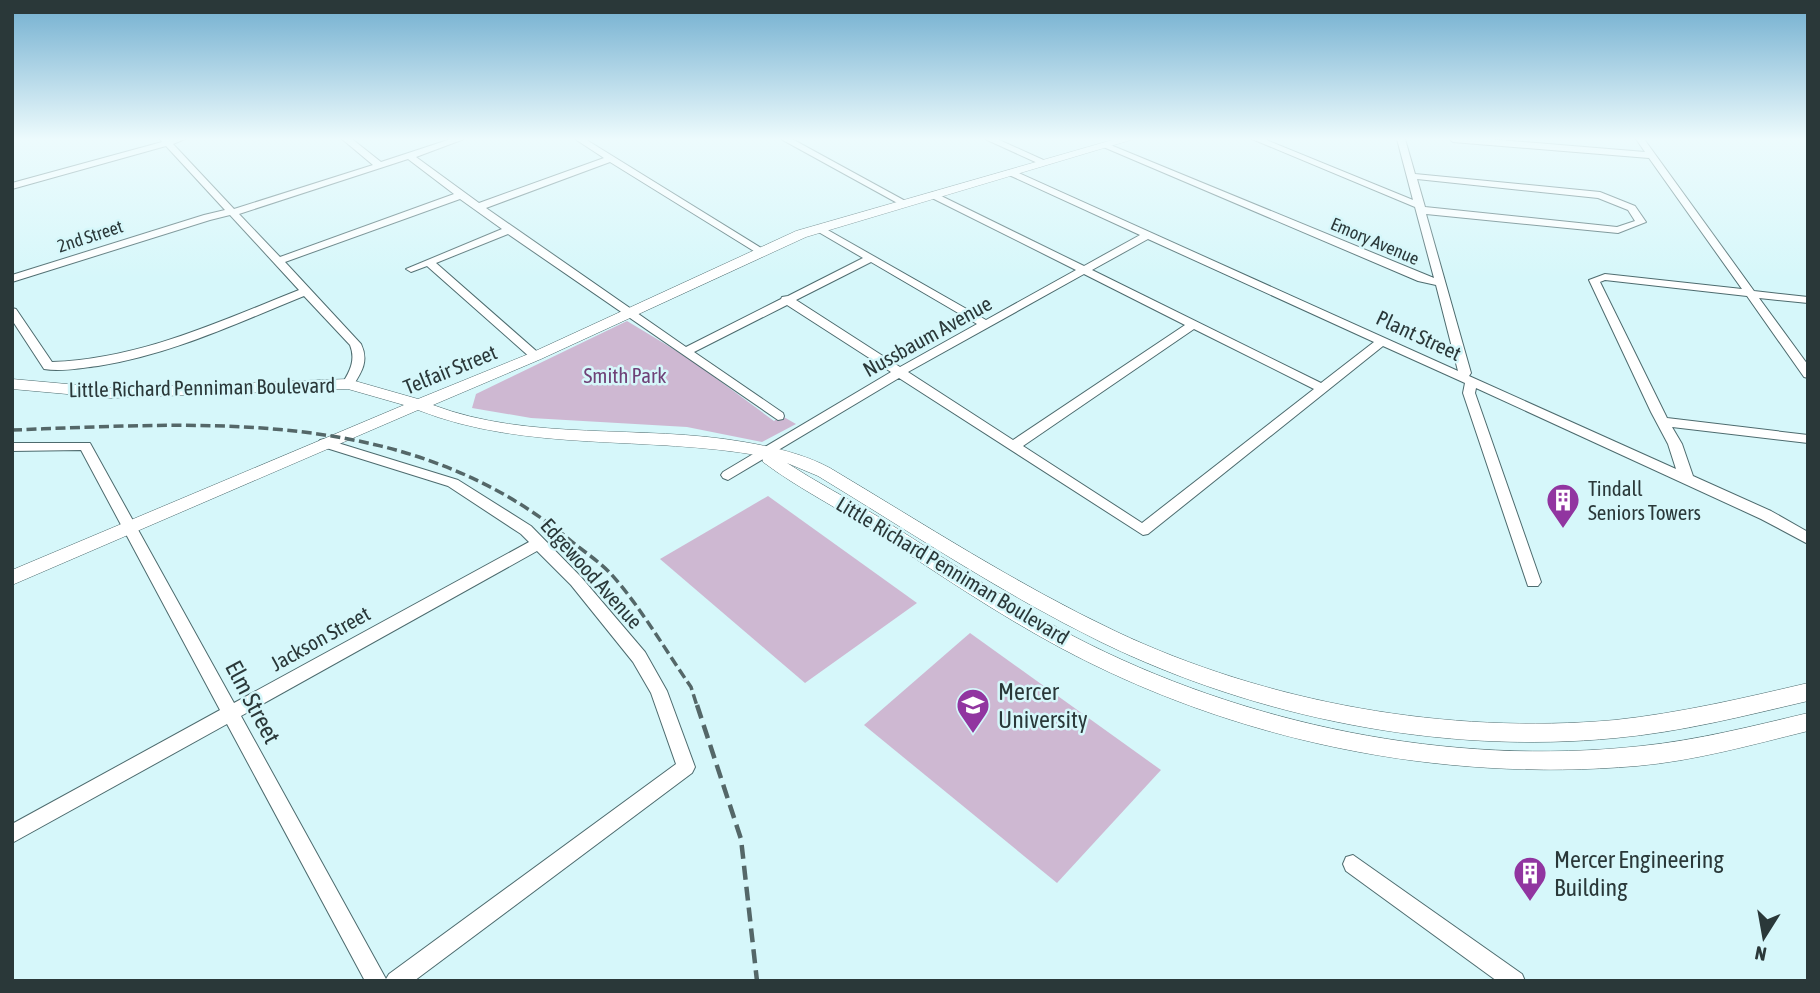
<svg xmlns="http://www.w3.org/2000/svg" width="1820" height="993" viewBox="0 0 1820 993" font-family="'Asap Condensed',sans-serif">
	<rect width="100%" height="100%" fill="#d6f7fa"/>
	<g fill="#ceb8d2">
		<polygon points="627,321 690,359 774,421 782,416 796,424 762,442 687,427 531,418 472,408 476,394"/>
		<polygon points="768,496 917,603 805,683 660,559"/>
		<polygon points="970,633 1161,770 1057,883 864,725"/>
	</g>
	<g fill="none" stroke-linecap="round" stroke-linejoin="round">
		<defs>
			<g id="minor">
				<path d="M 160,139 L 185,139 L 173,144 L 234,209 L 373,165 L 342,139 L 352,139 L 381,162 L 451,139 L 464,139 L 416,157 L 479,203 L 604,158 L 575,139 L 585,139 L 766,251 L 761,254 L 757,253 L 610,162 L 486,208 L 686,347 L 781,299 L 782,297 L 788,296 L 863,258 L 815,230 L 814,228 L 819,225 L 986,320 L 1076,270 L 930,197 L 928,195 L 933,192 L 1084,266 L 1140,235 L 1009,175 L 1007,173 L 1012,170 L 1458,371 L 1436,285 L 1418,281 L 1101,146 L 1108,144 L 1434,278 L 1415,207 L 1252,139 L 1264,139 L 1413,200 L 1397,139 L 1405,139 L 1415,174 L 1600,192 L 1635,206 L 1646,222 L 1618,233 L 1426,214 L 1471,373 L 1469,376 L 1676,469 L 1668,444 L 1651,412 L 1589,280 L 1605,274 L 1742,289 L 1649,158 L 1453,142 L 1449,139 L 1486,139 L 1645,152 L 1636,139 L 1644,139 L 1754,291 L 1808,297 L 1808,303 L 1759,298 L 1808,365 L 1808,378 L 1804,377 L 1747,296 L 1605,280 L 1600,282 L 1667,418 L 1808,435 L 1808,443 L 1672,427 L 1682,444 L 1693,476 L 1771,511 L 1808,532 L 1808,544 L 1761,519 L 1476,388 L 1475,393 L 1541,582 L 1538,586 L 1528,586 L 1463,393 L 1465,383 L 1383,346 L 1148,534 L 1143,535 L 899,378 L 728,480 L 723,478 L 721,475 L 723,472 L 891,372 L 787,305 L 694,352 L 783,413 L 784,416 L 783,419 L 778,420 L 508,234 L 436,263 L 542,356 L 536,360 L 532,359 L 427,266 L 411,272 L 406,269 L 502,229 L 460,199 L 285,262 L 361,344 C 369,361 362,372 352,387 L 348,388 L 342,384 C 350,371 356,360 350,345 L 304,296 C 237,323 170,355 98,366 C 81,368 61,372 44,369 L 12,320 L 12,308 L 16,309 L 52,362 C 140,359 218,322 299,290 L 230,215 L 210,220 L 12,282 L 12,275 L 204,215 L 225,210 L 166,146 L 12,189 L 12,183 L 162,142 ZM 408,159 L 454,194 L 280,257 L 239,214 ZM 1417,179 L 1598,198 L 1628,210 L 1635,221 L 1617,227 L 1425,207 ZM 1148,239 L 1374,342 L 1321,383 L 1092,270 ZM 871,262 L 977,324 L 900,367 L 796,300 ZM 1084,274 L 1185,325 L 1013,440 L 908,372 ZM 1194,329 L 1314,389 L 1142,523 L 1023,446 Z"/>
				<polygon points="781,139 792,139 909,203 901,205"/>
				<polygon points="985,139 997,139 1050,163 1042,165"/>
				<path d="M 325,439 L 458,480 L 531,526 L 581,577 L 645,652 L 667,691 L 695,767 L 692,773 L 414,981 L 365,981 L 227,724 L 12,843 L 12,824 L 220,710 L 81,450 L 12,451 L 12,443 L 90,443 L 234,703 L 529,542 L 521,534 L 448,486 L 320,446 L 318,443 L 320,440 ZM 537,551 L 571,585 L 633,662 L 651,693 L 676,764 L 389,974 L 386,979 L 241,716 Z"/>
				<polygon points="1353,855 1522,974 1525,981 1497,981 1346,871 1343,864 1346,857"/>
			</g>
			<path id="tertiary" d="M 1116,139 L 1134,139 L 806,237 L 541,359 L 433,405 C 531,442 641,424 744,442 C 773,447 804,454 830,468 C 924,524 1016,584 1115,631 C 1267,703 1448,735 1615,720 C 1680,713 1744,698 1808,683 L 1808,701 C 1744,716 1681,732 1616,738 C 1443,755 1257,718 1101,642 C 1003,594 912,533 818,476 L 787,463 C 816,482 847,498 877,516 C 942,556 1005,600 1073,636 C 1244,725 1450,767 1641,746 C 1698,740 1753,726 1808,713 L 1808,731 C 1751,745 1694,761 1637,766 C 1439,783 1234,741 1059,647 C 996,613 937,573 878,534 C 840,509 799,489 763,462 L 762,456 C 648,435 527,453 418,410 L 12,585 L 12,570 L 404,405 L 348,389 L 111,398 L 12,389 L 12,379 L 111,388 L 348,379 L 418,399 L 531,353 L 796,231 Z"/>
		</defs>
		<use href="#minor" stroke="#4d6b6e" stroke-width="2"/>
		<use href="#tertiary" stroke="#4d6b6e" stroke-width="1"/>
		<use href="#minor" fill="#fff" fill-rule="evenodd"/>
		<use href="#tertiary" fill="#fff" fill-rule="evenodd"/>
		<path stroke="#546768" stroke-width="3.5" stroke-dasharray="10 4.5" stroke-linecap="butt" d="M 12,430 C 209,423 408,406 570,540 C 583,551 600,562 611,574 C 640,606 666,651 691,687 L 697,706"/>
		<polyline stroke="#546768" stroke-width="4.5" stroke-dasharray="14 7" stroke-linecap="butt" points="697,705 741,839 757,981"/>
	</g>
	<linearGradient id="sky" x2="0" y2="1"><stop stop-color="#71aecf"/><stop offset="0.5" stop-color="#edfbfd"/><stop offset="1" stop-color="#edfbfd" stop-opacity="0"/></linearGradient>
	<rect width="1820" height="278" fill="url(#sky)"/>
	<defs>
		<symbol id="building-pin" viewBox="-11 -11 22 30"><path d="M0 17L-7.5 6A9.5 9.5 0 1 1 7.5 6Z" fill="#9135a0" stroke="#d6f7fa"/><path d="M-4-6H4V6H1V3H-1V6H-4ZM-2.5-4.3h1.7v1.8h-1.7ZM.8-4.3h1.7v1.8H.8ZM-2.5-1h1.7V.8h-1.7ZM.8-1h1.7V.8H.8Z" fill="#fff"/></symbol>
		<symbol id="university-pin" viewBox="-11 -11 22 30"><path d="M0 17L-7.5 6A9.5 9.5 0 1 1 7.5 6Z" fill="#9135a0" stroke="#d6f7fa"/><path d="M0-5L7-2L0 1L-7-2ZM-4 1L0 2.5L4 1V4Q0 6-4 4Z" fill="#fff"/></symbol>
	</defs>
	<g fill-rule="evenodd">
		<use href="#building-pin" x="1544" y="481" width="38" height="52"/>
		<use href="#university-pin" x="954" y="686" width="38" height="52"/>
		<use href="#building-pin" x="1511" y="854" width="38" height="52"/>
	</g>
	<g text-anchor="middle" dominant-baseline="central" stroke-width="5" stroke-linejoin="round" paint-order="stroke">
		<g font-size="18" fill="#2a3839" stroke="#d6f7fa">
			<text transform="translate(90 236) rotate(-18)">2nd Street</text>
			<text transform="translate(1375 241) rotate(23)">Emory Avenue</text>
		</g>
		<g font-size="21" fill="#2a3839" stroke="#d6f7fa">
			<text transform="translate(1419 335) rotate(25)">Plant Street</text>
			<text transform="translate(927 336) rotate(-29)">Nussbaum Avenue</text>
			<text transform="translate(450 369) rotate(-22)">Telfair Street</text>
			<text transform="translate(202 387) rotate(-1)">Little Richard Penniman Boulevard</text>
			<text transform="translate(953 570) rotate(31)">Little Richard Penniman Boulevard</text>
			<text transform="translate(592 573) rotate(48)">Edgewood Avenue</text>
			<text transform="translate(320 638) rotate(-29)">Jackson Street</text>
		</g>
		<g font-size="21" fill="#6f4177" stroke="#d6f7fa">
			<text x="625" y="375">Smith Park</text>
		</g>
		<g font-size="21" fill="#2a3839" stroke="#d6f7fa" text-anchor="start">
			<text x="1588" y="488">Tindall<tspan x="1588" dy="24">Seniors Towers</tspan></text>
		</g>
		<g font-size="24" fill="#2a3839" stroke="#d6f7fa" text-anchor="start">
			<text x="998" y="691">Mercer<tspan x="998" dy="28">University</tspan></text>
			<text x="1554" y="859">Mercer Engineering<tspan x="1554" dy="28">Building</tspan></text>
		</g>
		<g font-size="24" fill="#2a3839" stroke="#d6f7fa">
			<text transform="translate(253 702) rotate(62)">Elm Street</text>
		</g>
	</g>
	<rect width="1820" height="993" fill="none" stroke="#2a3839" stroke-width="28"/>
	<g transform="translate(1764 937) rotate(191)" stroke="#d6f7fa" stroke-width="5" paint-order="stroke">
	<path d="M0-5L12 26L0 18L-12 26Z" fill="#2a3839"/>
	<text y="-10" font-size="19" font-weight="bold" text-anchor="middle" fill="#2a3839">N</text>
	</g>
</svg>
